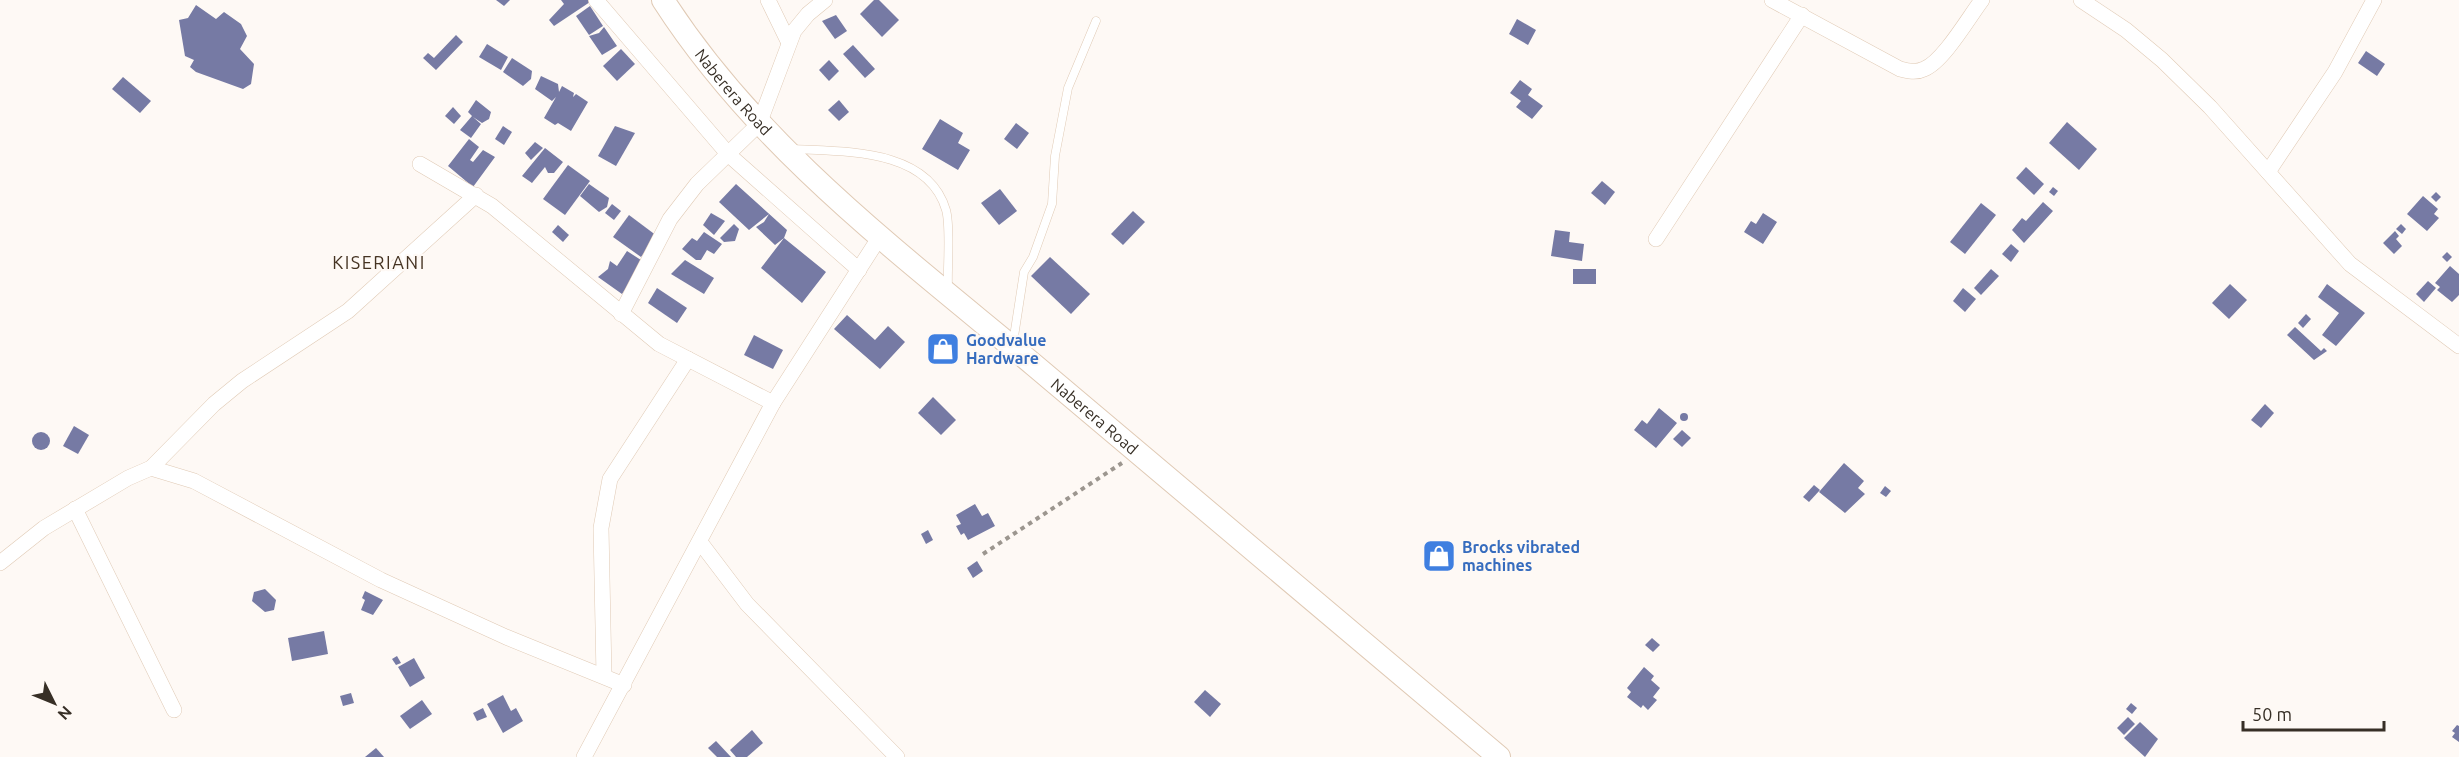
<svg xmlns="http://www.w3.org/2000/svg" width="2459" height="757" viewBox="0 0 2459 757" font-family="Ubuntu,sans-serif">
	<rect width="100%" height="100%" fill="#fef9f5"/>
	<g fill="#767aa4">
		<polygon points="496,0 510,0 504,6"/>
		<polygon points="561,0 589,0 590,2 554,26 549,20 564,4"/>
		<polygon points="874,0 879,0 899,20 882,37 860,14"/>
		<polygon points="196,5 216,19 224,12 241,24 247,36 240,49 254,64 251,84 243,89 196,72 190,67 194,60 185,56 179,20 188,18"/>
		<polygon points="590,6 603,26 589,35 576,16"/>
		<polygon points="836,15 847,31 835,39 822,21"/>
		<polygon points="1517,19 1536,30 1528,45 1509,34"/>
		<polygon points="604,27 617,46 602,55 589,36 599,33"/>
		<polygon points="456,35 463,42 436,70 423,58 428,53 434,58"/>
		<polygon points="487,44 508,57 501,70 479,57"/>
		<polygon points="853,45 875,69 865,78 843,54"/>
		<polygon points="621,49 635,64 617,81 603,66"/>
		<polygon points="2366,51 2385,64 2377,76 2358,63"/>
		<polygon points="512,58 532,71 531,79 523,86 503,72"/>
		<polygon points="829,60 839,71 829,81 819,70"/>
		<polygon points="541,76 558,84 559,92 562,86 574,93 573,97 576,94 588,102 571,131 558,123 555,125 544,118 556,97 552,101 535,89"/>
		<polygon points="123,77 151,101 140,113 112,89"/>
		<polygon points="1520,80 1532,89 1528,95 1543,106 1532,119 1516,107 1521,101 1510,93"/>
		<polygon points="476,100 491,112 489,119 482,123 473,117 481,124 471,138 460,130 472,116 468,112"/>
		<polygon points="839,100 849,112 839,121 828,110"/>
		<polygon points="453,107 461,116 454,124 445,116"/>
		<polygon points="940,119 963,133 958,143 970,150 958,170 922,149"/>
		<polygon points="2067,122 2097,149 2079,170 2049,143"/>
		<polygon points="1016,123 1029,133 1017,149 1004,139"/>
		<polygon points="503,126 512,132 504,145 495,139"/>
		<polygon points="615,126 635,133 616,166 598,156"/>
		<polygon points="469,139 479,147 470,160 473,162 483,150 495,157 473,187 448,166"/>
		<polygon points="535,142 543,148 531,160 525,153"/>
		<polygon points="545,148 563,162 554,173 548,173 545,167 532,183 522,176"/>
		<polygon points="568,165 590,181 565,215 543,199"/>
		<polygon points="2026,167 2044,184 2034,195 2016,178"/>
		<polygon points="1602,181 1615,192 1605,205 1591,193"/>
		<polygon points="589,184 609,198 607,207 599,212 580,196"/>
		<polygon points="736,184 787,230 784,238 826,272 802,303 761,268 784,238 775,245 756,227 764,222 769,214 749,230 719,202"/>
		<polygon points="2053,187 2058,191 2054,196 2049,192"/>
		<polygon points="1000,189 1017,211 999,225 981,203"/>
		<polygon points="2436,192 2441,197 2436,202 2431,197"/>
		<polygon points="2423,196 2438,209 2434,214 2439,218 2427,231 2407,214"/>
		<polygon points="2043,202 2053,211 2024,243 2012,230 2022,218 2026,221"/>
		<polygon points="1981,203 1996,215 1965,254 1950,242"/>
		<polygon points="612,204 621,211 614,220 605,213"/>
		<polygon points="1133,211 1145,222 1123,245 1111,234"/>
		<polygon points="711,213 725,221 714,235 703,225"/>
		<polygon points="1763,213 1777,222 1763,244 1744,232 1751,221 1756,224"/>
		<polygon points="629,215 657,236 641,257 613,237"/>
		<polygon points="734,224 739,229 735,241 724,242 720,238"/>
		<polygon points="2401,224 2406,229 2402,234 2396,229"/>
		<polygon points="558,225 569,235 563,242 552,232"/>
		<polygon points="1555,230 1570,232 1569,242 1584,244 1582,261 1551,256"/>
		<polygon points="2395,231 2399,236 2396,239 2402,246 2394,254 2383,243"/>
		<polygon points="704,232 722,244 714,254 707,250 701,260 696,260 682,249 692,238 697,241"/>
		<polygon points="2011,244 2019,251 2011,262 2002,254"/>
		<polygon points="627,251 644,262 622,294 598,277 608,269 610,261 617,266"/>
		<polygon points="2447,252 2452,257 2447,262 2442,257"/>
		<polygon points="1050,257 1090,294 1071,314 1031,276"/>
		<polygon points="685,260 714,278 704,294 671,274"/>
		<polygon points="2450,266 2459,274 2459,295 2452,302 2437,290 2440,287 2435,283"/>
		<rect x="1573" y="269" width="23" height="15"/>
		<polygon points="1991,269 1999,276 1981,295 1974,288"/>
		<polygon points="2428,281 2436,288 2424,302 2416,294"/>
		<polygon points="2230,284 2247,300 2229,319 2212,303"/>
		<polygon points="2327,284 2365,313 2336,346 2322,335 2339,313 2318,297"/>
		<polygon points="657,288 687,308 677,323 648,303"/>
		<polygon points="1963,288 1976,299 1965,312 1953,301"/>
		<polygon points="2306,314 2311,319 2303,328 2298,323"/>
		<polygon points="847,315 875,340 888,326 905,342 880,369 834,329"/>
		<polygon points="2295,327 2321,351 2324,348 2327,351 2314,360 2287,335"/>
		<polygon points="754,335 783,350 773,369 744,355"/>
		<polygon points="933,397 956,420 941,435 918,413"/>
		<polygon points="2265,404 2274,413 2261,428 2251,420"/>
		<polygon points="1659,408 1677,423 1656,448 1634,430 1642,420 1647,424"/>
		<circle cx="1684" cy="417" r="4"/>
		<polygon points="74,426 89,435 78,454 63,446"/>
		<polygon points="1682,430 1691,438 1682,447 1673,439"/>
		<circle cx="41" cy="441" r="9"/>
		<polygon points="1844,463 1864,481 1858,488 1865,494 1845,513 1819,492"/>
		<polygon points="1814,485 1820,490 1809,502 1803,497"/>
		<polygon points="1885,486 1891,491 1886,497 1880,493"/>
		<polygon points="975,504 982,516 988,513 995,526 968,540 964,533 961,535 956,526 961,524 956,515"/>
		<polygon points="928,530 933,540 926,544 921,534"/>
		<polygon points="977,561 983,571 973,578 967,568"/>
		<polygon points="265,589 276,600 274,610 265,612 252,601 254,592"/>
		<polygon points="365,591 383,600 373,615 361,610 365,600 362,598"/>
		<polygon points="324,631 328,654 292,661 288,638"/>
		<polygon points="1652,638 1660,645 1653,652 1645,645"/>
		<polygon points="397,656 401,663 396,665 392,659"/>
		<polygon points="414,658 425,678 410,687 398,667"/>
		<polygon points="1644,667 1654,676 1651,680 1660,688 1653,697 1657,700 1648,710 1643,705 1641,708 1627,697 1631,692 1627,688"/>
		<polygon points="1205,690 1221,704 1210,717 1194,702"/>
		<polygon points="351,693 354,703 343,706 340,696"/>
		<polygon points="503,695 511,711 516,708 523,721 503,733 487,704"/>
		<polygon points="422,700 432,714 410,729 400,716"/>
		<polygon points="2131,703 2137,708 2132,714 2126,709"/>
		<polygon points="483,708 487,717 477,721 473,713"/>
		<polygon points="2128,717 2135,724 2124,735 2117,728"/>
		<polygon points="2140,722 2158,739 2145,757 2124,738"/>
		<polygon points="2457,725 2459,726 2459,742 2452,737 2455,733 2452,731"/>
		<polygon points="752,730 763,743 747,757 736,757 730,750"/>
		<polygon points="716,741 731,757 717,757 708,748"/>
		<polygon points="376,748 384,757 365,757"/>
	</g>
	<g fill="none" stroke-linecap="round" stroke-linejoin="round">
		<defs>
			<g id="lane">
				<path d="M 793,149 C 844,152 928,148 946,210 C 951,227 947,268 948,289"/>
				<polyline points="1013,343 1024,272 1033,257 1052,204 1055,156 1068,88 1096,21"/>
			</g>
			<g id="street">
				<polyline points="596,0 729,155 859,270"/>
				<polyline points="768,0 789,43"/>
				<path d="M 1772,0 L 1900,69 C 1908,71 1916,73 1924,69 C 1943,62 1969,17 1982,0"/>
				<polyline points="2081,0 2126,30 2162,60 2210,107 2350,264 2459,346"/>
				<polyline points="420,164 492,206 659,344 773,403"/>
				<polyline points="2268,172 2335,72 2374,0"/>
				<polyline points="1656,239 1802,15"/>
				<polyline points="621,314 670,219 697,184 759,124 794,31 808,14 825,0"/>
				<polyline points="151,468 214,404 242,381 348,311 476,195"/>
				<polyline points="75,509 174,710"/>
				<polyline points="700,542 747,604 897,757"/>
				<polyline points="0,563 44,528 128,478 151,468 194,481 381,580 506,637 624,685"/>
				<polyline points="604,676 601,528 610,479 688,359"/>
				<polyline points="584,757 773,403 879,238"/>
			</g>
			<g id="secondary">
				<path id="s1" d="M 663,0 C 758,148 901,254 1034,365 C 1189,496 1344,626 1499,757"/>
			</g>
		</defs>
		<use href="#lane" stroke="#e0cab5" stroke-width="9"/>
		<use href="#street" stroke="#e0cab5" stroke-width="16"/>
		<use href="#secondary" stroke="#e0cab5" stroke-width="24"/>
		<polyline stroke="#9c968f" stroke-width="4" stroke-dasharray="4.5 4.5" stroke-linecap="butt" points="983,554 1122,463"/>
		<use href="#lane" stroke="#fff" stroke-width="8"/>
		<use href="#street" stroke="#fff" stroke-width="15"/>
		<use href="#secondary" stroke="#fff" stroke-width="22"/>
	</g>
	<defs>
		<symbol id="shop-square" viewBox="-11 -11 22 22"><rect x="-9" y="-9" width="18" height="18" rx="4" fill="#3f7fe0" stroke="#fef9f5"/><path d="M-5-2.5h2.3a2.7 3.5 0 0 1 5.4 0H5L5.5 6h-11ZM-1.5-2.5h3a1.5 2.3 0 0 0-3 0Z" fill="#fff"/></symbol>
	</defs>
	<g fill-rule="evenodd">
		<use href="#shop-square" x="924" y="330" width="38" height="38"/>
		<use href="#shop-square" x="1420" y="537" width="38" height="38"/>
	</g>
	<g text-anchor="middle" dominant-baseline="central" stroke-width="4.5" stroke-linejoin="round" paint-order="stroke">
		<g font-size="16" fill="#372f26" stroke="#fef9f5">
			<text stroke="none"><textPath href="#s1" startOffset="116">Naberera Road</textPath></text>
			<text stroke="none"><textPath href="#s1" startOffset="602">Naberera Road</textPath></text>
		</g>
		<g font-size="16" font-weight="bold" fill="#366cbe" stroke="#fef9f5" text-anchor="start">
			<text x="966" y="340">Goodvalue<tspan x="966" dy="18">Hardware</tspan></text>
			<text x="1462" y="547">Brocks vibrated<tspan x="1462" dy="18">machines</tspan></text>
		</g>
		<g font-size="18" letter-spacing="1.5" fill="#453322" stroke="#fef9f5">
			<text x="379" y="262">KISERIANI</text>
		</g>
	</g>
	<g transform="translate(54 703) rotate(133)" stroke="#fef9f5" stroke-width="4.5" paint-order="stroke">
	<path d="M0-4.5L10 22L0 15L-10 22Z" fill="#372f26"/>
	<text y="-9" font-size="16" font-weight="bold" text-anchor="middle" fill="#372f26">N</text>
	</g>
	<path d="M2243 721v9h141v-9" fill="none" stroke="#372f26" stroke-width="3"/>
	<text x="2252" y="721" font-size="18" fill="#372f26" stroke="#fef9f5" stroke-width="4.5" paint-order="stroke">50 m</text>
</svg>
